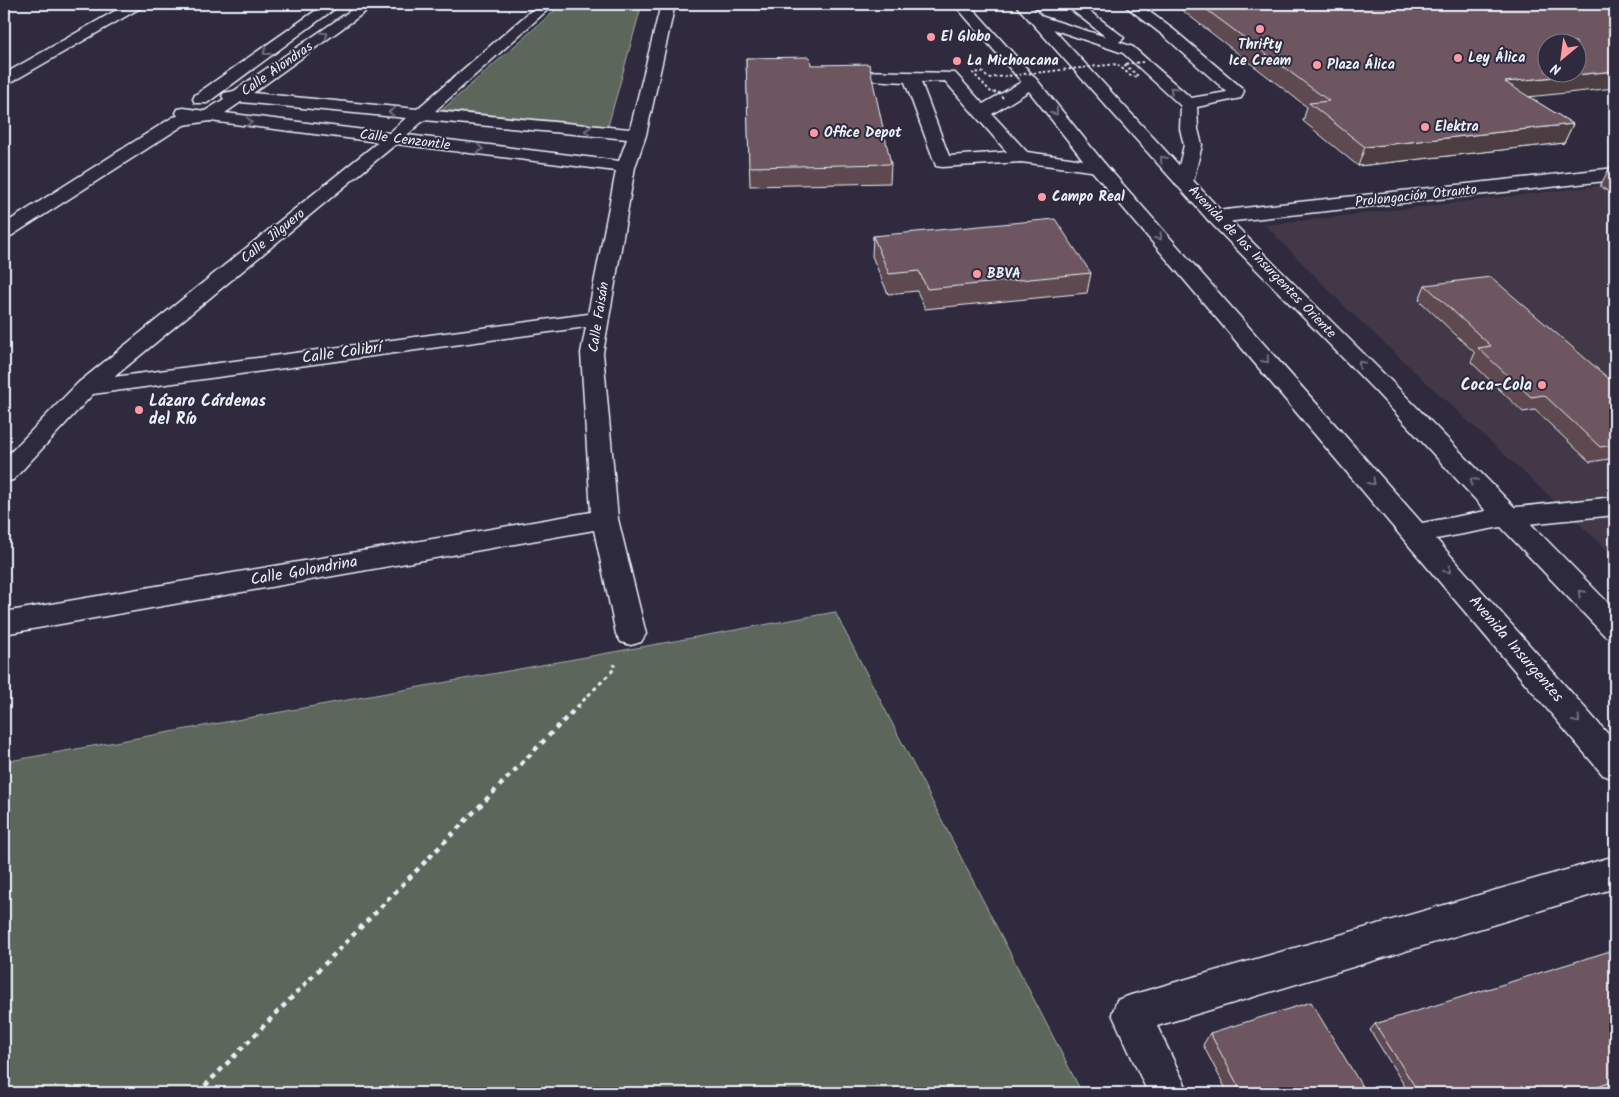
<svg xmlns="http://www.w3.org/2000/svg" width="1619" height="1097" viewBox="0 0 1619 1097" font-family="Kalam,sans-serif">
	<rect width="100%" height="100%" fill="#2f2a3d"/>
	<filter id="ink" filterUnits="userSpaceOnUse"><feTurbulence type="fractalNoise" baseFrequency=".02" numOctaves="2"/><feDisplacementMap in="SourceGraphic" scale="10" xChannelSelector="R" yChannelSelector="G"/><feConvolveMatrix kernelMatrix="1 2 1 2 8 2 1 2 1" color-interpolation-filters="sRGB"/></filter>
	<g filter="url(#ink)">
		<polygon fill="#423747" points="1615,184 1615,557 1346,308 1265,225"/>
		<g fill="#5c665a" stroke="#a2aca9">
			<polygon points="562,4 642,4 608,126 442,110"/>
			<polygon points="835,612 1082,1093 4,1093 4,762"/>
		</g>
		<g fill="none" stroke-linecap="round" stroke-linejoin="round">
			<defs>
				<g id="minor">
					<polygon points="325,4 341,4 207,103 195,103 193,99 195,95"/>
					<path d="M 360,4 L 376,4 L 253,93 L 417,109 L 539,4 L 554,4 L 435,111 L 630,129 L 661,4 L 675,4 L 646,135 L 635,167 L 603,353 L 618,519 L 646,634 L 641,642 L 631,645 L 621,642 L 616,634 L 594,530 L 4,634 L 4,612 L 591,512 L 581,353 L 586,327 L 93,394 L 13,480 L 4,482 L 4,459 L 78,383 L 378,142 L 210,121 L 184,125 L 11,236 L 4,238 L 4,224 L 173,117 L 178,116 L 176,113 L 178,109 L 184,108 L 205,111 L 224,99 L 222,96 L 224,93 L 234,91 ZM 241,102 L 406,118 L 389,133 L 225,113 ZM 424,120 L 627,139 L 619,161 L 407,135 ZM 396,144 L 616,171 L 588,314 L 114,377 Z"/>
					<polygon points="1064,4 1080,4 1121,35 1124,38 1119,42 1133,47 1191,98 1227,92 1164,36 1123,4 1139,4 1174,30 1242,88 1244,91 1241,98 1197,107 1198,129 1202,145 1193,182 1191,186 1184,188 1177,186 1175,182 1184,145 1180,129 1181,106 1123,53 1032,22 1030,19 1032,16 1037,15 1106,37"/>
					<path d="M 857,71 L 955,73 L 983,104 L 1025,80 L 1037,80 L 1039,83 L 1037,86 L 992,114 L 1027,152 L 1098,162 L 1104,163 L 1107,167 L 1104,171 L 1098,172 L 1021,162 L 942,167 L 936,166 L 905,82 L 851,79 L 849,76 L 851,73 ZM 945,81 L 1007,152 L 949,156 L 921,82 Z"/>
					<polygon points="1615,168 1615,180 1216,223 1209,221 1206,217 1209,213 1216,211"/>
					<polygon points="1615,497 1615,515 1507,526 1498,523 1494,517 1498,511 1507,508"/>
					<polygon points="1615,856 1615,888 1157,1026 1189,1093 1148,1093 1112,1014 1117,1000 1131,995"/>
				</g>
				<polygon id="major" points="127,4 144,4 142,7 10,83 4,85 4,74"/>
				<polygon id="highway" points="954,4 969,4 1037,80 1104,163 1422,523 1486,511 1377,393 1209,221 1015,4 1030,4 1223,213 1393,383 1615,610 1615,639 1605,636 1501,527 1436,539 1615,742 1615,779 1603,775 1092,171 1025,86"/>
			</defs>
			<use href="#minor" stroke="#e8f1f8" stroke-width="3"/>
			<use href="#major" stroke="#e8f1f8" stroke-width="3"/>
			<use href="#highway" stroke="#e8f1f8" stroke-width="3"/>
			<polyline stroke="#e8f1f8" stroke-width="3" stroke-dasharray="4 4" stroke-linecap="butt" points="577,707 615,668 614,664"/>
			<polyline stroke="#e8f1f8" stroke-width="4.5" stroke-dasharray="5 5" stroke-linecap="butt" points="198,1093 578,706"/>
			<use href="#minor" fill="#2f2a3d" fill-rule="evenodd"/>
			<use href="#major" fill="#2f2a3d" fill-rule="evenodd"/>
			<use href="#highway" fill="#2f2a3d" fill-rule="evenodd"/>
			<polyline stroke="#e8f1f8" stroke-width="2" stroke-dasharray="2.5 2.5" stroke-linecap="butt" points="1003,98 998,92 992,93 973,73 982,72 988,78 1117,64 1132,77 1138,76 1124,64 1143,62"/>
		</g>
		<g fill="#5e4a51" stroke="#e8f1f8">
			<polygon points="1174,4 1615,4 1529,97 1573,124 1564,143 1358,166 1303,121 1307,107"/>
			<polygon points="746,58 811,65 891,164 890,183 750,186"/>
			<polygon points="1615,166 1615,196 1600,186 1610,167"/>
			<polygon points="873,236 1091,273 1087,293 925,309 917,291 888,294 872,256"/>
			<polygon points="1425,285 1615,384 1615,458 1590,462 1535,410 1523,412 1471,362 1475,353 1419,300"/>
			<polygon points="1615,957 1615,1084 1589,1093 1409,1093 1370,1030 1375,1024"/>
			<polygon points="1210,1033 1366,1093 1228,1093 1203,1045"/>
		</g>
		<g fill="#4c3c42" stroke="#e8f1f8">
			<polygon points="1615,71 1615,88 1498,100 1505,82"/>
			<polygon points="1573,124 1564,143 1358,166 1365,147"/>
			<polygon points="1615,1081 1615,1084 1589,1093 1579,1093"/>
		</g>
		<g fill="#6d565e" stroke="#e8f1f8" fill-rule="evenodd">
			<path d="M 1199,4 L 1615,4 L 1615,71 L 1505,82 L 1573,124 L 1365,147 L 1309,103 L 1329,101 ZM 1546,42 L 1576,42 L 1576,72 L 1546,72 Z"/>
			<polygon points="810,57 811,65 869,64 891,164 749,167 746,58"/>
			<polygon points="1615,166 1615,170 1610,167"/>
			<polygon points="1055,219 1091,273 927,289 919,271 889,274 873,236"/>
			<polygon points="1491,277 1615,384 1615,445 1600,447 1544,395 1531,397 1478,348 1491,346 1425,285"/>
			<polygon points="1610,951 1615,957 1615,1081 1579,1093 1419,1093 1375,1024"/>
			<polygon points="1311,1002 1366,1093 1242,1093 1210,1033"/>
		</g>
		<defs><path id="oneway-chevron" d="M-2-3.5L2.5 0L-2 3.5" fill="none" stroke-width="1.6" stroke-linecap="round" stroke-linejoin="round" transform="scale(1.25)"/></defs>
		<g stroke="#70707e">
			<use href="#oneway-chevron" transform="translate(325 35) rotate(-35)"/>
			<use href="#oneway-chevron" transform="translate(266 52) rotate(144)"/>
			<use href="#oneway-chevron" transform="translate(1173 90) rotate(-137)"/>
			<use href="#oneway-chevron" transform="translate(392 112) rotate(-175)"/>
			<use href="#oneway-chevron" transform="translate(1055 112) rotate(52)"/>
			<use href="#oneway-chevron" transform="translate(249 122) rotate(7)"/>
			<use href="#oneway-chevron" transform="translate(588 131) rotate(-174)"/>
			<use href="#oneway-chevron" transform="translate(480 149) rotate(7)"/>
			<use href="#oneway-chevron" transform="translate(1163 159) rotate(-132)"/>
			<use href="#oneway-chevron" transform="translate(1159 237) rotate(49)"/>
			<use href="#oneway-chevron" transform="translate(1266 360) rotate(49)"/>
			<use href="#oneway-chevron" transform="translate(1361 364) rotate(-135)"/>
			<use href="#oneway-chevron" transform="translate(1473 481) rotate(-133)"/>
			<use href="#oneway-chevron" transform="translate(1372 482) rotate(49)"/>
			<use href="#oneway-chevron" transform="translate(1448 570) rotate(49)"/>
			<use href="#oneway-chevron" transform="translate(1581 593) rotate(-134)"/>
			<use href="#oneway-chevron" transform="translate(1577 720) rotate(49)"/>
		</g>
	</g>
	<g fill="#ff9aa2" stroke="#2f2a3d" stroke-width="2">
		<circle cx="1260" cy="29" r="5"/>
		<circle cx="931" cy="37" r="5"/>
		<circle cx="1458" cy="58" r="5"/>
		<circle cx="957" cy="61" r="5"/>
		<circle cx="1317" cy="65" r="5"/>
		<circle cx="1425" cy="127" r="5"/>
		<circle cx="814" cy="133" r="5"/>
		<circle cx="1042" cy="197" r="5"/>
		<circle cx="977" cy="274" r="5"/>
		<circle cx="1542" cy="385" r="5"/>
		<circle cx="139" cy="410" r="5"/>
	</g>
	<g text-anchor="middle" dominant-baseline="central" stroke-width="4" stroke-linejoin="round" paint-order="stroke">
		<g font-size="14" font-weight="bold" fill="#e8f1f8" stroke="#2f2a3d" text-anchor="start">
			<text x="941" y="37">El Globo</text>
			<text x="1260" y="45" text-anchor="middle">Thrifty<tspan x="1260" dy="16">Ice Cream</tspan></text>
			<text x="1468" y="58">Ley Álica</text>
			<text x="967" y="61">La Michoacana</text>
			<text x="1327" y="65">Plaza Álica</text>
			<text x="1435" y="127">Elektra</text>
			<text x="824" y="133">Office Depot</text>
			<text x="1052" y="197">Campo Real</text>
			<text x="987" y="274">BBVA</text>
		</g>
		<g font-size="14" fill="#e8f1f8" stroke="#2f2a3d">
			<text transform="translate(277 69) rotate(-35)">Calle Alondras</text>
			<text transform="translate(405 140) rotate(7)">Calle Cenzontle</text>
			<text transform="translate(1416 196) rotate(-6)">Prolongación Otranto</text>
			<text transform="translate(273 236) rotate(-39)">Calle Jilguero</text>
			<text transform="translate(1262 262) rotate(46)">Avenida de los Insurgentes Oriente</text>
			<text transform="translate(599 317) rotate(-81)">Calle Faisán</text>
		</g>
		<g font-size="16" fill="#e8f1f8" stroke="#2f2a3d">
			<text transform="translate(342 353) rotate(-8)">Calle Colibrí</text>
			<text transform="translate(304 571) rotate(-10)">Calle Golondrina</text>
			<text transform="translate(1516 649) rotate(49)">Avenida Insurgentes</text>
		</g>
		<g font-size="16" font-weight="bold" fill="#e8f1f8" stroke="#2f2a3d" text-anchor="end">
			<text x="1532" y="385">Coca-Cola</text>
			<text x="149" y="401" text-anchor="start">Lázaro Cárdenas<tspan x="149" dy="18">del Río</tspan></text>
		</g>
	</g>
	<rect width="1619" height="1097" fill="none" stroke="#2f2a3d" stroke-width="20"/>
	<rect x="10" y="10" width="1599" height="1077" fill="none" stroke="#e8f1f8" stroke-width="2" filter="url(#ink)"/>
	<g transform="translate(1562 58) rotate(209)"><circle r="24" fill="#2f2a3d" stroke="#797a88"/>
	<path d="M0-4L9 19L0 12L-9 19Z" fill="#ff9aa2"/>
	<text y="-8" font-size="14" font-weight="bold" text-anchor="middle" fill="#e8f1f8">N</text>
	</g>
</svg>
